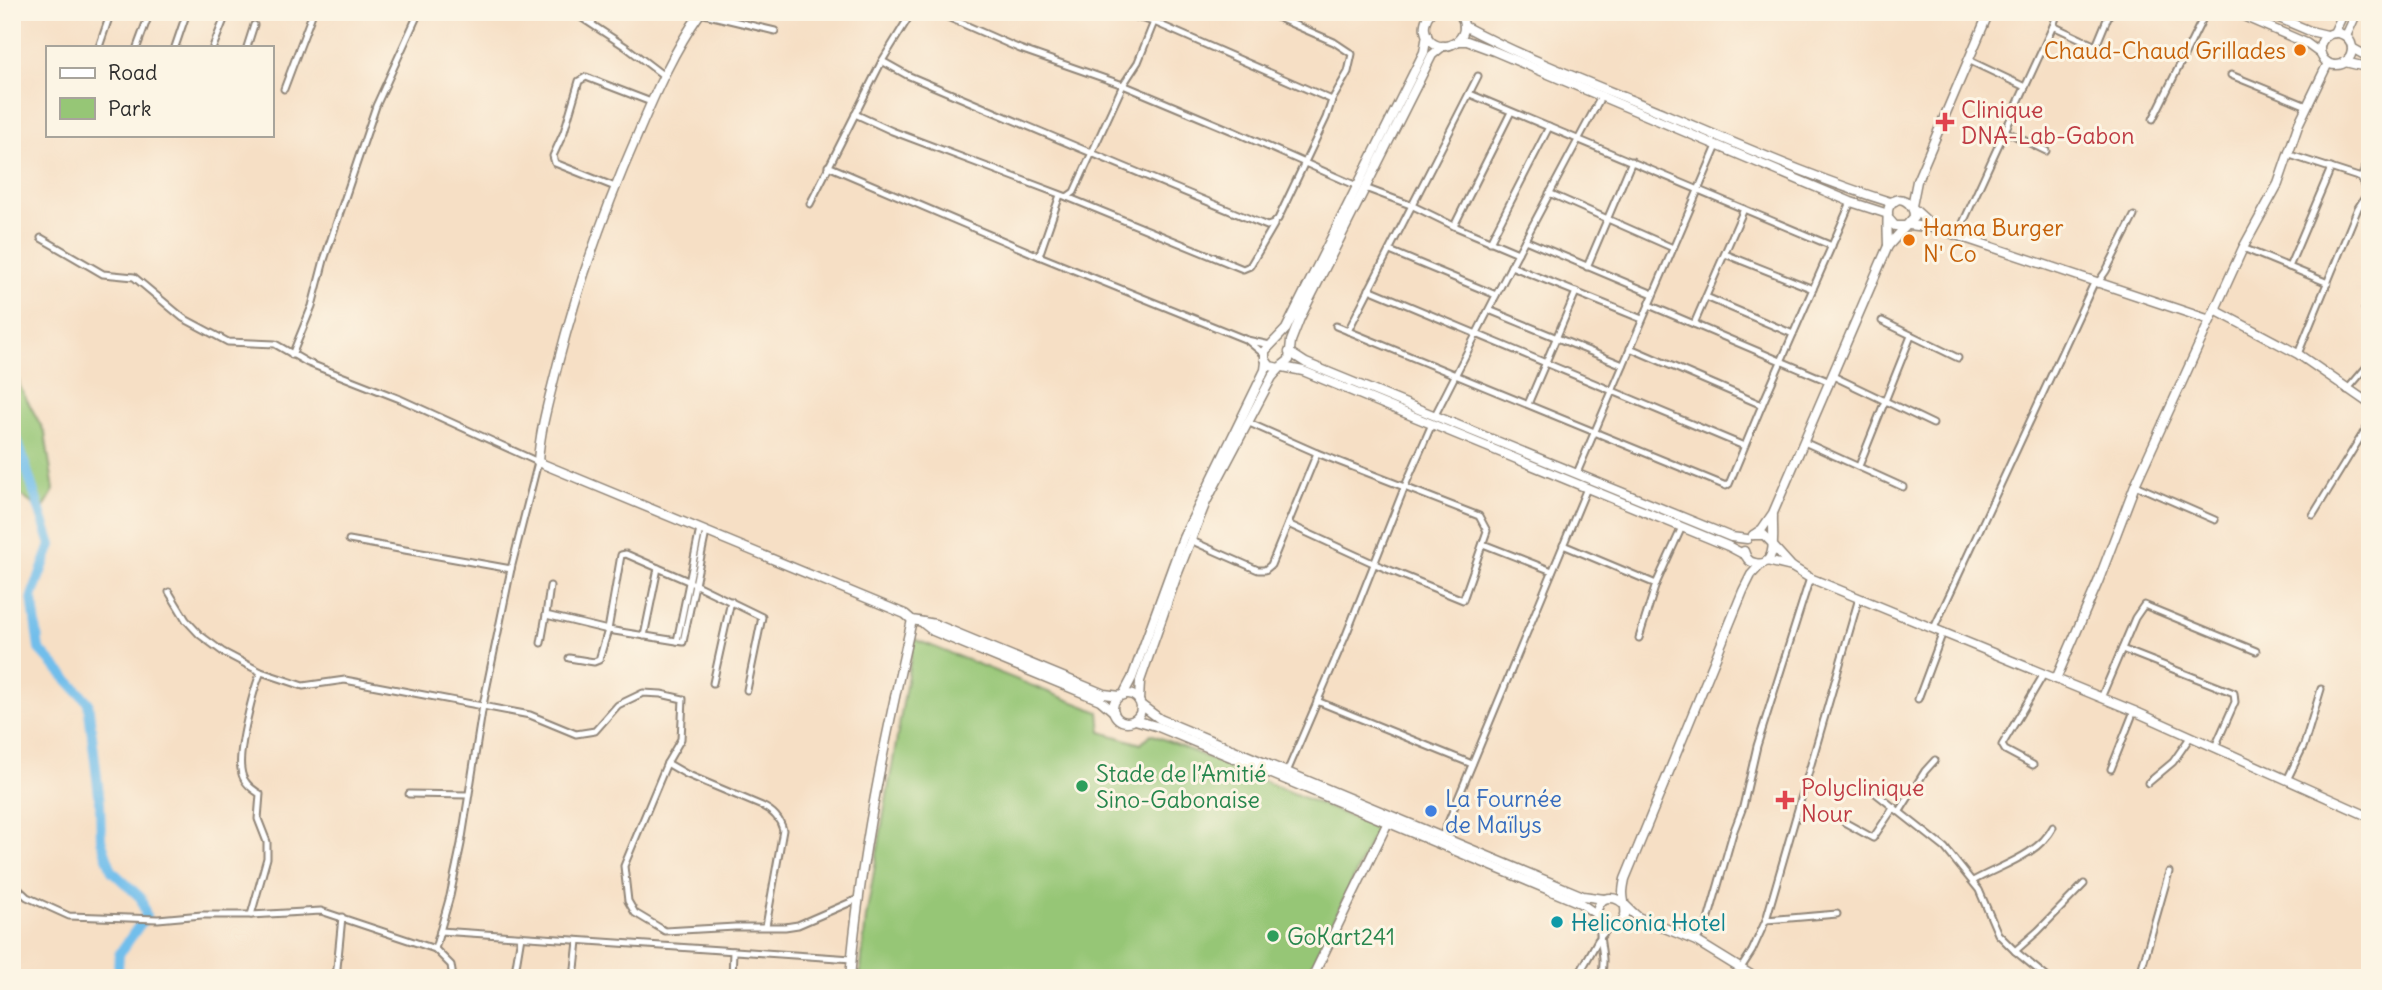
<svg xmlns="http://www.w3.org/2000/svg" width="2382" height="990" viewBox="0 0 2382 990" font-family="Delius,sans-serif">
	<rect width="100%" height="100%" fill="#fcf5e5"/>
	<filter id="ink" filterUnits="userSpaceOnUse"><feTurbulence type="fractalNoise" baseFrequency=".0143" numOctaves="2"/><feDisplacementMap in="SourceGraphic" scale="14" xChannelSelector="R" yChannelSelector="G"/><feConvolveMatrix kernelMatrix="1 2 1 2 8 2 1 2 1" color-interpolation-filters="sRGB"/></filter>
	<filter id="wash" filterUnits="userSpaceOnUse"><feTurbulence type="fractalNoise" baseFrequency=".00686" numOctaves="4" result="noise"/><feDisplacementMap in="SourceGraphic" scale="28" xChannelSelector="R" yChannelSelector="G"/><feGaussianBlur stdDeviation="1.57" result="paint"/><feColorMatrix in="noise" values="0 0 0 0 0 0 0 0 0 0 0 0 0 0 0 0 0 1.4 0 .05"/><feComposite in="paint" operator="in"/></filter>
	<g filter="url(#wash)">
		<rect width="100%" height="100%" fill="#f6dfc5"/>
		<g fill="#96c676" stroke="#607850" stroke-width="2">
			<polygon points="12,353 20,387 45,433 54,490 42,511 12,489"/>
			<polygon points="914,639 1099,712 1101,732 1141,744 1151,734 1377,828 1307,978 860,978 866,918"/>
		</g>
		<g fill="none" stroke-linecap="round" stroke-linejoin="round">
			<polyline stroke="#71beeb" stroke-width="10" points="12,424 51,545 32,596 39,649 88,702 100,803 101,840 112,871 141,898 146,916 119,954 118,970 125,978"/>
		</g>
	</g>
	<g filter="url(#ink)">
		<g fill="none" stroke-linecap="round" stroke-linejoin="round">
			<defs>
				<g id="street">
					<polyline points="573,12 626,47 664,76"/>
					<polyline points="936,12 1020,49 1123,85 1235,132 1357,186"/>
					<polyline points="1118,12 1154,22 1159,12"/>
					<polyline points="1265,12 1334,42 1352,54 1348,72 1332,100"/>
					<polyline points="700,13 775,31"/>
					<polyline points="592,23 597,12"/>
					<polyline points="2053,26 2058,12"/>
					<polyline points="99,47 111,12"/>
					<polyline points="137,47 150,12"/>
					<polyline points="175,47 187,12"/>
					<polyline points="213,47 227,12"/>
					<polyline points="247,47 254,25"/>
					<polyline points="1968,60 2025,87"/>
					<polyline points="2231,75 2307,106"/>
					<polyline points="284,89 313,12"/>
					<polyline points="1470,94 1832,246"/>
					<polyline points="1511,112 1454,226 1518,253"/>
					<path d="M 855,114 L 892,131 L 1067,197 L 1074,192 L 1123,85 L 1138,62 L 1154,22 L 1332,100 L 1326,118 L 1278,219 L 1273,224 L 1267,226 C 1147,177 1027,126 907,75 L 882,61"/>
					<polyline points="2153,119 2206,12"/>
					<polyline points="2005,131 2046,151"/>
					<polyline points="2287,154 2361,178"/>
					<polyline points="2370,157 2361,178 2370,199"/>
					<polyline points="828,166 1039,256 1247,340"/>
					<polyline points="615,187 555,163 553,156 564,132 579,81 586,77 651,102"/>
					<polyline points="1365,188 1413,206 1454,226"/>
					<polyline points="1549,193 1673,248"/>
					<polyline points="1067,197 1243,269 1250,266 1274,225"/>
					<polyline points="810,204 882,61 912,12"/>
					<polyline points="1957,236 2053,26 2096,46 2110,12"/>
					<polyline points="1525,240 1653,294"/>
					<polyline points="1490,242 1549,127"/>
					<polyline points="2243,248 2328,283"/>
					<polyline points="1390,251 1496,295"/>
					<polyline points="1725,254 1813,289"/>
					<polyline points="1039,256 1060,195"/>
					<polyline points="1511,266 1642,319"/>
					<polyline points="1587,267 1632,161"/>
					<polyline points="2289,267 2331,168"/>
					<polyline points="2097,284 2106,271 2134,216"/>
					<polyline points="1369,289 1744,446"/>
					<polyline points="1706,297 1793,334"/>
					<polyline points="1649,305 1830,382"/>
					<polyline points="2365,309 2370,312"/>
					<polyline points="1489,310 1623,365"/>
					<polyline points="1882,321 1958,358"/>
					<polyline points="1694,324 1744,209"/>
					<polyline points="1336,326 1726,486 1729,484 1762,405 1851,202"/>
					<polyline points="1348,331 1478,76"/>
					<polyline points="1630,348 1762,405"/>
					<polyline points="2298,354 2358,208 2367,194"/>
					<polyline points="292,355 312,306 324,260 376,106 419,12"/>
					<polyline points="1265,355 1247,340 1270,345"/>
					<polyline points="1833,376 1933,424"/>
					<polyline points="2347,390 2370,363"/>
					<polyline points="1528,404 1576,292"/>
					<polyline points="1435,415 1511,266 1602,95"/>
					<polyline points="1247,422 1317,453 1479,516 1487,531 1463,600 1375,564 1288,524"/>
					<polyline points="1804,442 1903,487"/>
					<polyline points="1859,466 1911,336"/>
					<polyline points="1577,473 1717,146"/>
					<polyline points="2135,485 2215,520"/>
					<polyline points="2313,515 2370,422"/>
					<polyline points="349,540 511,569"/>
					<polyline points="1190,540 1258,570 1265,570 1271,565 1317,453"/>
					<polyline points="1483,544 1552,571"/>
					<polyline points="1563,545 1656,584 1682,527"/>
					<polyline points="550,586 546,615 608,630 683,642 706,532"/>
					<polyline points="169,592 186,620 200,635 223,652 261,672 303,686 345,680 530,715 576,734 595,731 618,705 643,693 661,694 683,699 681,739 667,763 624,866 628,901 635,913 665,931 735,927 785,927 798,925 858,899"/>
					<polyline points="1934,628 2094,283"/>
					<polyline points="644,636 658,568"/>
					<polyline points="1639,638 1656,584"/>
					<polyline points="677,641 700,529"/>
					<polyline points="541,643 546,615"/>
					<polyline points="2122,649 2234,693 2235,702 2215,747"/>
					<polyline points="569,658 594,662 599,660 608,630 621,555 626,554 688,581 762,617 747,690"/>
					<polyline points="713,683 731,601"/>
					<polyline points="2101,698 2135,618 2144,605 2256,651"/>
					<polyline points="1918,699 1943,632"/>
					<polyline points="1317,701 1472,764"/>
					<path d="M 667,763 L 686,774 L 762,806 C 773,811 780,818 783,830 L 766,926"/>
					<polyline points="2033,765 2005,750 2002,745 2044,674"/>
					<polyline points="2111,769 2134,711"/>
					<polyline points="1287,772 1346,635 1405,486 1432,424"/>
					<polyline points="2287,780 2304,745 2321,689"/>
					<polyline points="2148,783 2173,762 2191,736"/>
					<polyline points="1874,792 1945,848 1979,890 1998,934 2015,951 2048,978"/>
					<polyline points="409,794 468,795"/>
					<polyline points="1900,811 1925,771 1935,760"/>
					<polyline points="1844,822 1873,838 1894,807"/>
					<polyline points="1442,837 1587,488"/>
					<path d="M 1973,881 C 1999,866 2039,855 2053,827"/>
					<polyline points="12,883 27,897 69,916 158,919 202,915 251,915 321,911 435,949 450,896 461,844 483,705 511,569 538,462 400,399 308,363 275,344 228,342 183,318 134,277 103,274 41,238"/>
					<path d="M 251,915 L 267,858 L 267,842 L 258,819 L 260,794 C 250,788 242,781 241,769 C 238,750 253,690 261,672"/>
					<polyline points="1766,920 1837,914"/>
					<path d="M 1600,923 C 1598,944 1607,955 1601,978"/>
					<polyline points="440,931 852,959"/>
					<polyline points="1696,941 1707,924 1733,833 1743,807 1757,746 1810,578"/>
					<polyline points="435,949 451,965 453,978"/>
					<polyline points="2015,951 2038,931 2084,884"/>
					<polyline points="1741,968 1752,951 1766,920 1859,598"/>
					<polyline points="336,978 342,917"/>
					<polyline points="514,978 521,936"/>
					<polyline points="574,978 578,941"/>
					<polyline points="732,978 733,951"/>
					<polyline points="1577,978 1598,940 1609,927"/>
					<polyline points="2139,978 2169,872"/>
				</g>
				<g id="secondary">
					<path d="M 701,12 C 674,50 655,93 637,136 C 605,209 578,285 558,363 C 550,396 540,428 538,462 L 905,614 L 912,620 L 935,624 L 1104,694 L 1120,696"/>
					<path d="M 1431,12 C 1426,18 1423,26 1426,34 C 1436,61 1480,39 1458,12"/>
					<polyline points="2234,12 2306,43 2321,54"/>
					<polyline points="2265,12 2310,31 2327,35"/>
					<path d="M 1464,26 C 1528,60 1598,86 1665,114 C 1740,145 1813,178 1890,202 L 1895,201"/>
					<polyline points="2334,33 2344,12"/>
					<circle cx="2336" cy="49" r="16"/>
					<polyline points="1427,35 1424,52 1286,329 1265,351 1265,359 1270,366 1279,368 1289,360 1291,341 1300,318 1432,55 1443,46"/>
					<polyline points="2346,36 2357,12"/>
					<polyline points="1458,41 1467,41 1494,51 1851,202 1888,214"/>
					<polyline points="2352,48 2370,58"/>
					<polyline points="2345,62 2370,68"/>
					<polyline points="1912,206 1917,181 1989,12"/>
					<polyline points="1914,209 1935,228"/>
					<polyline points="1909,225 1935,228 2210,320"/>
					<path d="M 1888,246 C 1888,238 1886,214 1889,207 C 1897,191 1915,203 1914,217 L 1906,226 L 1895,226 L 1888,218"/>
					<polyline points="2215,310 2298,354 2370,404"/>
					<polyline points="1289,352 1306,363 1731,537 1747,539"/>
					<polyline points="1283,367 1303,371 1728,546 1745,555"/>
					<polyline points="1753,535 1762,529 1773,513 1888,246 1906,226"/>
					<polyline points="1754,535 1764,535 1772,543"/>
					<polyline points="1773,546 1792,567 1810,578 2134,711 2370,817"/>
					<path d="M 1744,551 C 1746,557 1748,562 1755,563 C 1779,569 1772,530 1773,516"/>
					<polyline points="1767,561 1792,567"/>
					<polyline points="924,624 933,631 1100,700 1114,712"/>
					<polyline points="2056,679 2098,582 2135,485 2243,248 2278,184 2299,123 2328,63"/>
					<circle cx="1127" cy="708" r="14"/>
					<polyline points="1123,695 1132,678 1183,538 1265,370 1266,362"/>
					<polyline points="1139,701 1140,681 1177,575 1206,502 1272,377 1281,367"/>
					<polyline points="1141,705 1160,719 1583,896 1604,899"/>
					<polyline points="1135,720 1156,726 1272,774 1580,903 1596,914"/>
					<path d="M 850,978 C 860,857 885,739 912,620"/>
					<polyline points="1312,978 1389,820"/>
					<path d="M 1756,978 L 1696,941 L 1638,917 C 1626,908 1620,894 1604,899 C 1588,913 1601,933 1620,924 C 1630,913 1623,906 1623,893 C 1623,888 1624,884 1625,879 L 1743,591 L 1751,575 L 1761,564"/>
				</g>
			</defs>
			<use href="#street" stroke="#908578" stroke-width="9"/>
			<use href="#secondary" stroke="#908578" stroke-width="11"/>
			<use href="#street" stroke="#fff" stroke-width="5"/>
			<use href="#secondary" stroke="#fff" stroke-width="8"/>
		</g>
	</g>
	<g fill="#e8710a" stroke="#fcf5e5" stroke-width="2.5">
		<circle cx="2300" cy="50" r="7"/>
		<circle cx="1909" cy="240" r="7"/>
	</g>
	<g fill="#e0444e" stroke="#fcf5e5" stroke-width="2.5">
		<path d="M1941.5 111.5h7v7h7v7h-7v7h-7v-7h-7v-7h7z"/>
		<path d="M1781.5 789.5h7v7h7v7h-7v7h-7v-7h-7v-7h7z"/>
	</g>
	<g fill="#2e9e5b" stroke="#fcf5e5" stroke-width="2.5">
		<circle cx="1082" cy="786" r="7"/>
		<circle cx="1273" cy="936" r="7"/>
	</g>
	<circle fill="#3f7fe0" stroke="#fcf5e5" stroke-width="2.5" cx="1431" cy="811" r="7"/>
	<circle fill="#0f9aa8" stroke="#fcf5e5" stroke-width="2.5" cx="1557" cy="922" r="7"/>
	<g text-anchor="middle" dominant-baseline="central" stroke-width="6" stroke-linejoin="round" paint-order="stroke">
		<g font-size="23" fill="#c56008" stroke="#fcf5e5" text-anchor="end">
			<text x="2286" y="50">Chaud-Chaud Grillades</text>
			<text x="1923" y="227" text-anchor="start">Hama Burger<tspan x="1923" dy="26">N' Co</tspan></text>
		</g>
		<g font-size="23" fill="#be3a42" stroke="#fcf5e5" text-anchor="start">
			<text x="1961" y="109">Clinique<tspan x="1961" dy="26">DNA-Lab-Gabon</tspan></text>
			<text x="1801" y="787">Polyclinique<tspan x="1801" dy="26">Nour</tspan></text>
		</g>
		<g font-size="23" fill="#27864d" stroke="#fcf5e5" text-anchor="start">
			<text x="1096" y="773">Stade de l’Amitié<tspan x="1096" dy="26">Sino-Gabonaise</tspan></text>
			<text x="1287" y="936">GoKart241</text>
		</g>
		<g font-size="23" fill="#366cbe" stroke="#fcf5e5" text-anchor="start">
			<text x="1445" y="798">La Fournée<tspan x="1445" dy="26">de Maïlys</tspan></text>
		</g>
		<g font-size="23" fill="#0d838f" stroke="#fcf5e5" text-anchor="start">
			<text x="1571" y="922">Heliconia Hotel</text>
		</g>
	</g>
	<rect width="2382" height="990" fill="none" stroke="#fcf5e5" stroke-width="42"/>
	<rect x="46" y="46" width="228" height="91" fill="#fcf5e5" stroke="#a8a49b" stroke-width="2"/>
	<rect x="60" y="68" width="35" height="10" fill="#ffffff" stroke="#a8a49b" stroke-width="2"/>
	<text x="108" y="80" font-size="21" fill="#2b2b2b">Road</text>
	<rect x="60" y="98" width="35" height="21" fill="#96c676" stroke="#a8a49b" stroke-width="2"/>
	<text x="108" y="116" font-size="21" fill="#2b2b2b">Park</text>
</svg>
